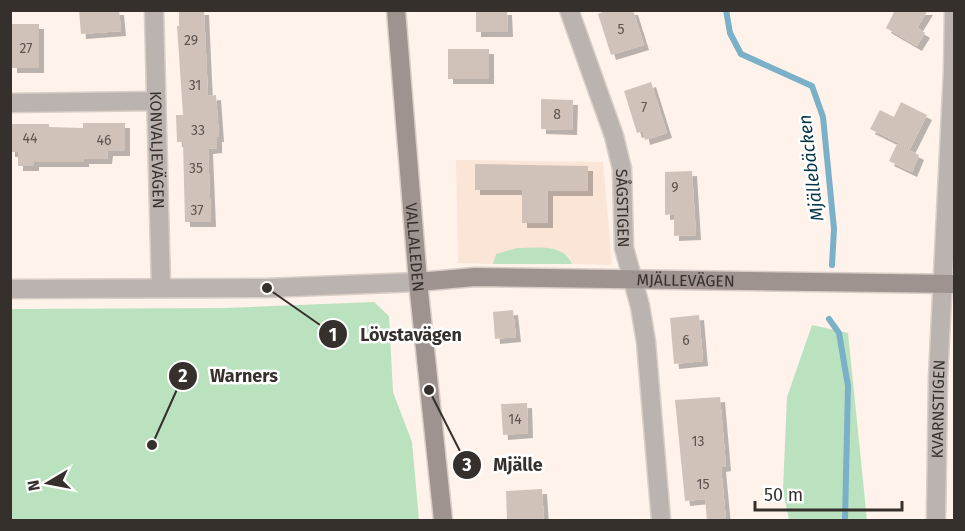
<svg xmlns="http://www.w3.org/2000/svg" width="965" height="531" viewBox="0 0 965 531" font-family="'Fira Sans',sans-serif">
	<defs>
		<filter id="shadow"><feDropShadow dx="5" dy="5" stdDeviation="0" flood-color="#0004"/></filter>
	</defs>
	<rect width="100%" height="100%" fill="#fef2ea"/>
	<polygon fill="#fbe5d6" points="456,160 603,162 612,265 572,264 570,257 555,249 532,248 496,254 493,264 458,263"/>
	<g fill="#bbe2be">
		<path d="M 517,248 C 536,248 564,243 572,264 L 493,264 L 496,254 Z"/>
		<polygon points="374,302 389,316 393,392 412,442 419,520 11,520 11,309 223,308"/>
		<polygon points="812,325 848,333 867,520 789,520 783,490 787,397"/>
	</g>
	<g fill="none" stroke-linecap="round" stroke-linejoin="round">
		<g stroke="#7ab0c8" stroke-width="6">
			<polyline points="726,10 730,33 741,54 812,86 823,117 834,229 832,265"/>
			<polyline points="829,319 839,333 848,386 845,520"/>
		</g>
	</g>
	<g fill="#d1c2b9" filter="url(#shadow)">
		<polygon points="79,10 119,10 121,31 81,34"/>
		<polygon points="179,10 204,10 208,96 216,95 219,137 217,137 217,148 208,149 211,222 185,222 183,142 177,142 176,115 183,115 177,26 179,26"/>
		<polygon points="476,10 507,10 508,32 476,32"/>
		<polygon points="608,10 633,10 644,45 611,55 598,14"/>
		<polygon points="895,10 928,10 917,28 925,33 917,46 886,28"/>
		<rect x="12" y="24" width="27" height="44"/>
		<rect x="448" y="49" width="41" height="30"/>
		<polygon points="651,82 667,133 645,140 643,131 637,133 624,91"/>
		<polygon points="541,99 573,100 572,130 541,129"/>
		<polygon points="901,102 927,115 910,149 870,129 880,110 894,117"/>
		<polygon points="83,123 125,123 125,151 108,151 107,159 84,159 84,162 34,162 34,166 18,166 18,152 10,152 10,124 49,124 49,127 83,128"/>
		<polygon points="897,144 919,155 912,172 889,161"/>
		<polygon points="475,164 588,166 588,191 548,191 548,223 522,223 522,190 475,190"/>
		<polygon points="692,171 696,235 674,236 674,214 665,215 665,172"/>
		<polygon points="513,310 516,337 495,339 493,312"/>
		<polygon points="699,315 703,361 674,364 670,318"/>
		<polygon points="720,397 726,466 721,467 726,520 707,520 705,499 685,501 675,400"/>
		<polygon points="527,403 528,433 503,435 501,404"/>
		<polygon points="542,489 544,520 507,520 506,491"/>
	</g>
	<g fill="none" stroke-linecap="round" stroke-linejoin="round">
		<defs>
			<g id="street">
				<path id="s1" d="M 154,10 L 161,288"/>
				<path id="s2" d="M 569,10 L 614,136 L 622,169 L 624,248 L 640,306 L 646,342 L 661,520"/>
				<polyline points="10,103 156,101"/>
				<polyline points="10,289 267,288 418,282"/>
				<path id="s3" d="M 936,520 L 938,378 L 953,71 L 954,10"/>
			</g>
			<g id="secondary">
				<path id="s4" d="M 396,10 L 418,282 L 443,520"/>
				<path id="s5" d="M 418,282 L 475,277 L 954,284"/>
			</g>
		</defs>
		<use href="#street" stroke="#dacfc8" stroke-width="21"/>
		<use href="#secondary" stroke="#dacfc8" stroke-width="21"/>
		<use href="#street" stroke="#bbb3b0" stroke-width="18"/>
		<use href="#secondary" stroke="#9e938f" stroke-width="18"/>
	</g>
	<g text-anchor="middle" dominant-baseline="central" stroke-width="5" stroke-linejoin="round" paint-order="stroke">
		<g font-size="14" fill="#5d544f">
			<text x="621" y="29">5</text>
			<text x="191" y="40">29</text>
			<text x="26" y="48">27</text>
			<text x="195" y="85">31</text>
			<text x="644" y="107">7</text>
			<text x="557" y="114">8</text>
			<text x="198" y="130">33</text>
			<text x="30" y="138">44</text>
			<text x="104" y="140">46</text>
			<text x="196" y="168">35</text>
			<text x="675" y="187">9</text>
			<text x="197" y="210">37</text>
			<text x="686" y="340">6</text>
			<text x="515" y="419">14</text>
			<text x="698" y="441">13</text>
			<text x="703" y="484">15</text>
		</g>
		<g font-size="16" fill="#36302c" stroke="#fff">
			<text stroke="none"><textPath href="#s1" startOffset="140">KONVALJEVÄGEN</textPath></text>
			<text stroke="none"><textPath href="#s2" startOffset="207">SÅGSTIGEN</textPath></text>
			<text stroke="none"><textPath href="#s4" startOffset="238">VALLALEDEN</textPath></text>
			<text stroke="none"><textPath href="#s5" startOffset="268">MJÄLLEVÄGEN</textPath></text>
			<text stroke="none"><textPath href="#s3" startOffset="111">KVARNSTIGEN</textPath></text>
		</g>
		<g font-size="18" font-style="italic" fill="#033547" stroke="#fff">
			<text transform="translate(811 168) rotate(-97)">Mjällebäcken</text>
		</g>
	</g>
	<path fill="none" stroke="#36302c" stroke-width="2" d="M267 288L333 334M152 445L183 376M429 390L467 465"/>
	<g fill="#36302c" stroke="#fff" stroke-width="2">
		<circle cx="267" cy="288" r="6"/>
		<circle cx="152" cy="445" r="6"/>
		<circle cx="429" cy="390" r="6"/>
		<circle cx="333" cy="334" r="15"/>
		<circle cx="183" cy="376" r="15"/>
		<circle cx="467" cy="465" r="15"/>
	</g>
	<g font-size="18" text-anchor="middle" font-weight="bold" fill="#fff">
		<text x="333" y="341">1</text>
		<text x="183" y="382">2</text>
		<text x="467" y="471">3</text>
	</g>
	<g font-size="18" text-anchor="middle" font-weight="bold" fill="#36302c" stroke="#fff" stroke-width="5" stroke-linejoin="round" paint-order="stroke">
		<text x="411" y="341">Lövstavägen</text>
		<text x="244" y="382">Warners</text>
		<text x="518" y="471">Mjälle</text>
	</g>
	<rect width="965" height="531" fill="none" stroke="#36302c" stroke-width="24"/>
	<g transform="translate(48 483) rotate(260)" stroke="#ffffff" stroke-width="4.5" paint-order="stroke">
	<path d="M0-4.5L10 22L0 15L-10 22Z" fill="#36302c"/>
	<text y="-9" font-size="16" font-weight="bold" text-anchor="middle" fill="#36302c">N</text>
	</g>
	<path d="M755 501v9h147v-9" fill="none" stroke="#36302c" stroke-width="3"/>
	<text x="764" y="501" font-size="18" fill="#36302c" stroke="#ffffff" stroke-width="4.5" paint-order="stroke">50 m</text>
</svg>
